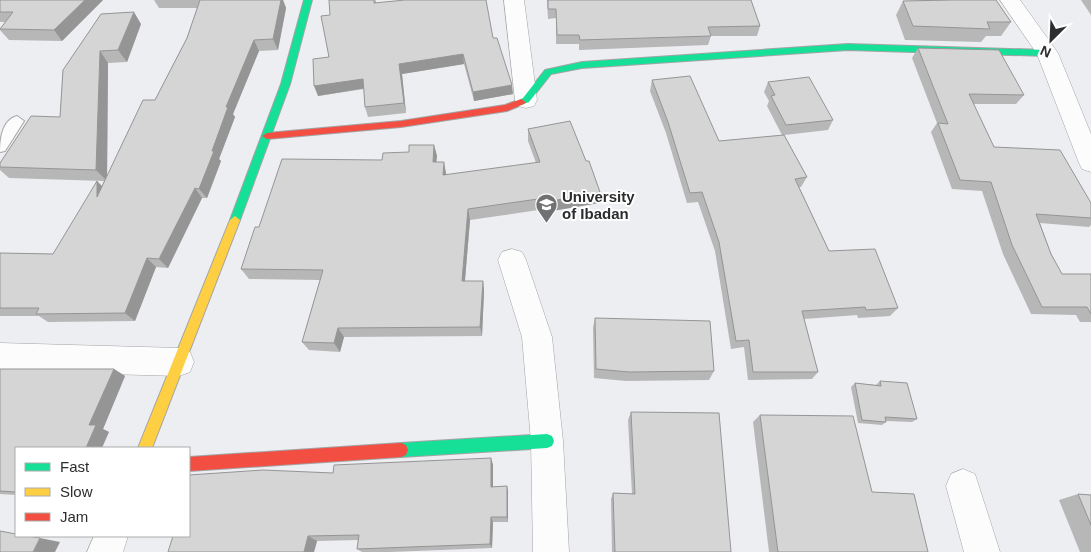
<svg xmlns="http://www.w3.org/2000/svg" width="1091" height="552" viewBox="0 0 1091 552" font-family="Arial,sans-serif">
	<rect width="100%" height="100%" fill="#edeef1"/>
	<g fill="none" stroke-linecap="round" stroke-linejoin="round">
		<defs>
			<path id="lane" d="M 17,116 L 24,121 L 5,151 L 0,152 C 0,139 2,120 17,116 Z"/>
			<g id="street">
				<polygon points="504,0 524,0 537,100 534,106 526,108 518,106 515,100"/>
				<polygon points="1000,0 1020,0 1058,53 1091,134 1091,172 1082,169 1079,163 1037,54"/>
				<polygon points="512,249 522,252 526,260 552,337 563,441 569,552 533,552 531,441 522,337 498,260 502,252"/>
				<polygon points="0,343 179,348 190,352 194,362 190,372 179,376 0,371"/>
				<polygon points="963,469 975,474 1000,552 964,552 946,486 951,474"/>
				<polygon points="94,536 128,536 123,552 87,552"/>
			</g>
			<g id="fast">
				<polygon points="304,0 312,0 290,84 240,220 235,224 230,220 281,84"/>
				<polygon points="848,44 1047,50 1051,53 1047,56 848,50 582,68 551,74 529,102 521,105 516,102 523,98 545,70 582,62"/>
				<polygon points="547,434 552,436 554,441 552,446 547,448 401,457 396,455 394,450 396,445 401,443"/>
			</g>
			<polygon id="slow" points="235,216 240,220 152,448 138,448 230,220"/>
			<g id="jam">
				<polygon points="521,99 526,102 524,104 507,111 401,127 267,139 262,136 267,133 401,121 505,105"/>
				<polygon points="401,443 406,445 408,450 406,455 401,457 189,471 189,457"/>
			</g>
		</defs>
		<use href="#lane" stroke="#a3a4a6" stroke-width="2"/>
		<use href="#street" stroke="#a3a4a6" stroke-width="1"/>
		<use href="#fast" stroke="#a3a4a6" stroke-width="2"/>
		<use href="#slow" stroke="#a3a4a6" stroke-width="2"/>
		<use href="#jam" stroke="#a3a4a6" stroke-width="2"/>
		<use href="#lane" fill="#fcfcfd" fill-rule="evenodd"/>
		<use href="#street" fill="#fcfcfd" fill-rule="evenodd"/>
		<use href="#fast" fill="#16e098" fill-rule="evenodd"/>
		<use href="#slow" fill="#ffcf43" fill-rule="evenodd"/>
		<use href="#jam" fill="#f24e42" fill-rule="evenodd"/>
	</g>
	<g fill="#b7b7b8">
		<polygon points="0,0 103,0 62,41 9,40 0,30 5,22 0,22"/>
		<polygon points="154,0 283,0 286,8 278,50 259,51 233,114 235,117 219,159 221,161 207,198 202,198 168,268 156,267 135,321 48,322 39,316 0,316 0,253 53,254 102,186 104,181 9,178 0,170 0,163 60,117 63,70 141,24 127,62 108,63 107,176 155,100 187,38 197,8 159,8"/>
		<polygon points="376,0 376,3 493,38 513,94 474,101 464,64 402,74 406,113 368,117 365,107 364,89 318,96 329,57 330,15"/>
		<polygon points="547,0 751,0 760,26 757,36 711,36 708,45 579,50 579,44 556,44 556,18 548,19"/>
		<polygon points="936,0 996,0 1011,22 1001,36 986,36 981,42 905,40 896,15 903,1"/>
		<polygon points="1081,0 1091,0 1091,15"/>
		<polygon points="918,48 1024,95 1016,104 973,104 994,147 1091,203 1091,225 1089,227 1040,223 1051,254 1062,274 1091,274 1091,322 1080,322 1076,315 1031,314 1003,254 982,191 952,189 931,132 937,123 912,58"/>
		<polygon points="652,80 719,141 782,135 767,106 769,101 764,92 768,82 833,120 828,130 784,135 807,177 801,187 799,187 829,251 898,308 890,316 858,318 857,315 804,319 818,372 812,379 748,380 744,347 731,349 715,251 698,202 687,203 666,133 650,91"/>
		<polygon points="528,129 599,203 546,212 545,209 470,220 465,281 483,281 484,291 482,336 344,337 340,352 309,350 302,342 320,280 249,279 241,269 259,227 382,160 434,145 437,156 436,162 446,173 446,175 536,163 528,141"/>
		<polygon points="595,318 714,371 709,380 626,381 594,378 593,328"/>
		<polygon points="0,369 114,369 125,376 103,429 109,432 16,448 16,495 0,494"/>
		<polygon points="880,381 917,419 912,422 886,421 886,422 882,425 858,423 851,387 855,383 876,385"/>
		<polygon points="631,412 731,552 612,552 611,499 613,493 632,494 628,420"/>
		<polygon points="760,415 928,552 769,552 753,422"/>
		<polygon points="491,458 493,465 493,487 507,486 508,492 508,522 493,522 492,548 390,552 362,552 357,549 358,540 317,541 314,552 168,552 333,473"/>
		<polygon points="1078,494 1091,495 1091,552 1080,552 1059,500"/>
	</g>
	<g fill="#959596">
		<polygon points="85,0 103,0 62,41 54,30"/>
		<polygon points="281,0 283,0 286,8 278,50 273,39"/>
		<polygon points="134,12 141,24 127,62 118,50"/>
		<polygon points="254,40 259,51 233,114 235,117 219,159 221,161 207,198 199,189 226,107"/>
		<polygon points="100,51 108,63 107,181 96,170"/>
		<polygon points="463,54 464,64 402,74 406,113 404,103 399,64"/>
		<polygon points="363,79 366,88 318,96 314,86"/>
		<polygon points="512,85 513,94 474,101 473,92"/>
		<polygon points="434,145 437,156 435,173 433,162"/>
		<polygon points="444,162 446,173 445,186 443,175"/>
		<polygon points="97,181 107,191 97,197"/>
		<polygon points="195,188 202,198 168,268 159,259"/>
		<polygon points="600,192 599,203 546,212 546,202"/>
		<polygon points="468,209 470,220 464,291 462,281"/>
		<polygon points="147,258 156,267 135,321 125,313"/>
		<polygon points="483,281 484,291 482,336 480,327"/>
		<polygon points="338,328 344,337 340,352 334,343"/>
		<polygon points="114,369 125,376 103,429 109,432 102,448 86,448 89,425"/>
		<polygon points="491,458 493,465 493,493 491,487"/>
		<polygon points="507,486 508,492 508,522 507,517"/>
		<polygon points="491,517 493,522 492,548 490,544"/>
		<polygon points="308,536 317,541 314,552 304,552"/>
		<polygon points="40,538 60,542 55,552 33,552"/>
	</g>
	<g fill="#d5d5d6" stroke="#959596">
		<polygon points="0,0 85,0 54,30 0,29 13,12 0,12"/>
		<polygon points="200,0 281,0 273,39 254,40 226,107 228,107 212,151 214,151 199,189 195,188 159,259 147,258 125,313 36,314 39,308 0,308 0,253 53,254 97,181 97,197 143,100 155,100 187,38"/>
		<polygon points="329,0 374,0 374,3 405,0 486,0 493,38 497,38 512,85 473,92 463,54 399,64 404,103 365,107 363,79 314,86 313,59 329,57 321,16 330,15"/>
		<polygon points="548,0 751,0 760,26 708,27 711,36 580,40 579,35 557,35 556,9 548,9"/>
		<polygon points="952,0 996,0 1011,22 987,22 990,29 913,26 903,1"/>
		<polygon points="134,12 118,50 100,51 96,170 0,167 0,163 31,116 60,117 63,70 101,14"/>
		<polygon points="918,48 999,50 1024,95 969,94 994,147 1060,150 1091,203 1091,218 1036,214 1051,254 1062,274 1091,274 1091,314 1087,307 1042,307 1012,245 991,182 960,180 938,123 948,124"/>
		<polygon points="690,76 719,141 784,135 807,177 795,179 829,251 875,249 898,308 866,310 865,307 802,311 818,372 753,372 749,340 736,341 719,242 702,192 690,193 668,122 652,80"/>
		<polygon points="809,77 833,120 786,125 771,96 775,95 768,82"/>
		<polygon points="570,121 586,161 589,161 600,192 546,202 545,198 468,209 462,281 483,281 480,327 338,328 334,343 302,342 323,270 241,269 255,227 259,227 282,159 382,160 383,153 409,152 409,145 434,145 433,162 444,162 443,175 540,162 528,129"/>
		<polygon points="595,318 710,321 714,371 629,372 596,369"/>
		<polygon points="0,369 114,369 89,425 96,425 86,448 16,448 16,492 0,491"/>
		<polygon points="880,381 907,383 917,419 885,417 886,422 862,420 855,383 881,386"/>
		<polygon points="631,412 719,413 731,552 615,552 613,493 635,494"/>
		<polygon points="760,415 853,416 872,492 914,494 928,552 778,552"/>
		<polygon points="491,458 491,487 507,486 507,517 491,517 490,544 357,549 359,535 308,536 304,552 168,552 173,536 189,536 189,475 263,470 333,473 334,465"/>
		<polygon points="1078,494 1091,495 1091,525"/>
		<polygon points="0,531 16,534 16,536 27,536 40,538 33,552 0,552"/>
	</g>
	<defs>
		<symbol id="university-pin" viewBox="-11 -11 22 30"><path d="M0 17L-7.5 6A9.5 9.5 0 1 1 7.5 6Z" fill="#707173" stroke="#fff"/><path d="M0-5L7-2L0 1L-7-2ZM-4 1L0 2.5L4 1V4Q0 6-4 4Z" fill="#fff"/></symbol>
	</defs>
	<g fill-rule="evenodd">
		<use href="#university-pin" x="534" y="192" width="25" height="34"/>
	</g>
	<g text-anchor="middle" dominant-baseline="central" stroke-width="4" stroke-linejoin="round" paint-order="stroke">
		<g font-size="15" font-weight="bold" fill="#2c2d2f" stroke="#fff" text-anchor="start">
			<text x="562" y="196">University<tspan x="562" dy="17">of Ibadan</tspan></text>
		</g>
	</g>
	<rect x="15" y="447" width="175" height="90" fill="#ffffff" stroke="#ababac"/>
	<rect x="25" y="463" width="25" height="8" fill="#16e098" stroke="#ababac"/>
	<text x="60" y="472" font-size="15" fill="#2c2d2f">Fast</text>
	<rect x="25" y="488" width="25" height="8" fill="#ffcf43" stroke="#ababac"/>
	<text x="60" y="497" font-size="15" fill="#2c2d2f">Slow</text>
	<rect x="25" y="513" width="25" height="8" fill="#f24e42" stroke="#ababac"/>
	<text x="60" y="522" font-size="15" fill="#2c2d2f">Jam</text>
	<g transform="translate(1051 40) rotate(204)" stroke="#ffffff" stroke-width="4" paint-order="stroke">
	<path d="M0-4L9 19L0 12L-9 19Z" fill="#2c2d2f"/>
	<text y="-8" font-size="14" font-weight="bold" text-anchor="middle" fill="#2c2d2f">N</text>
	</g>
</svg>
